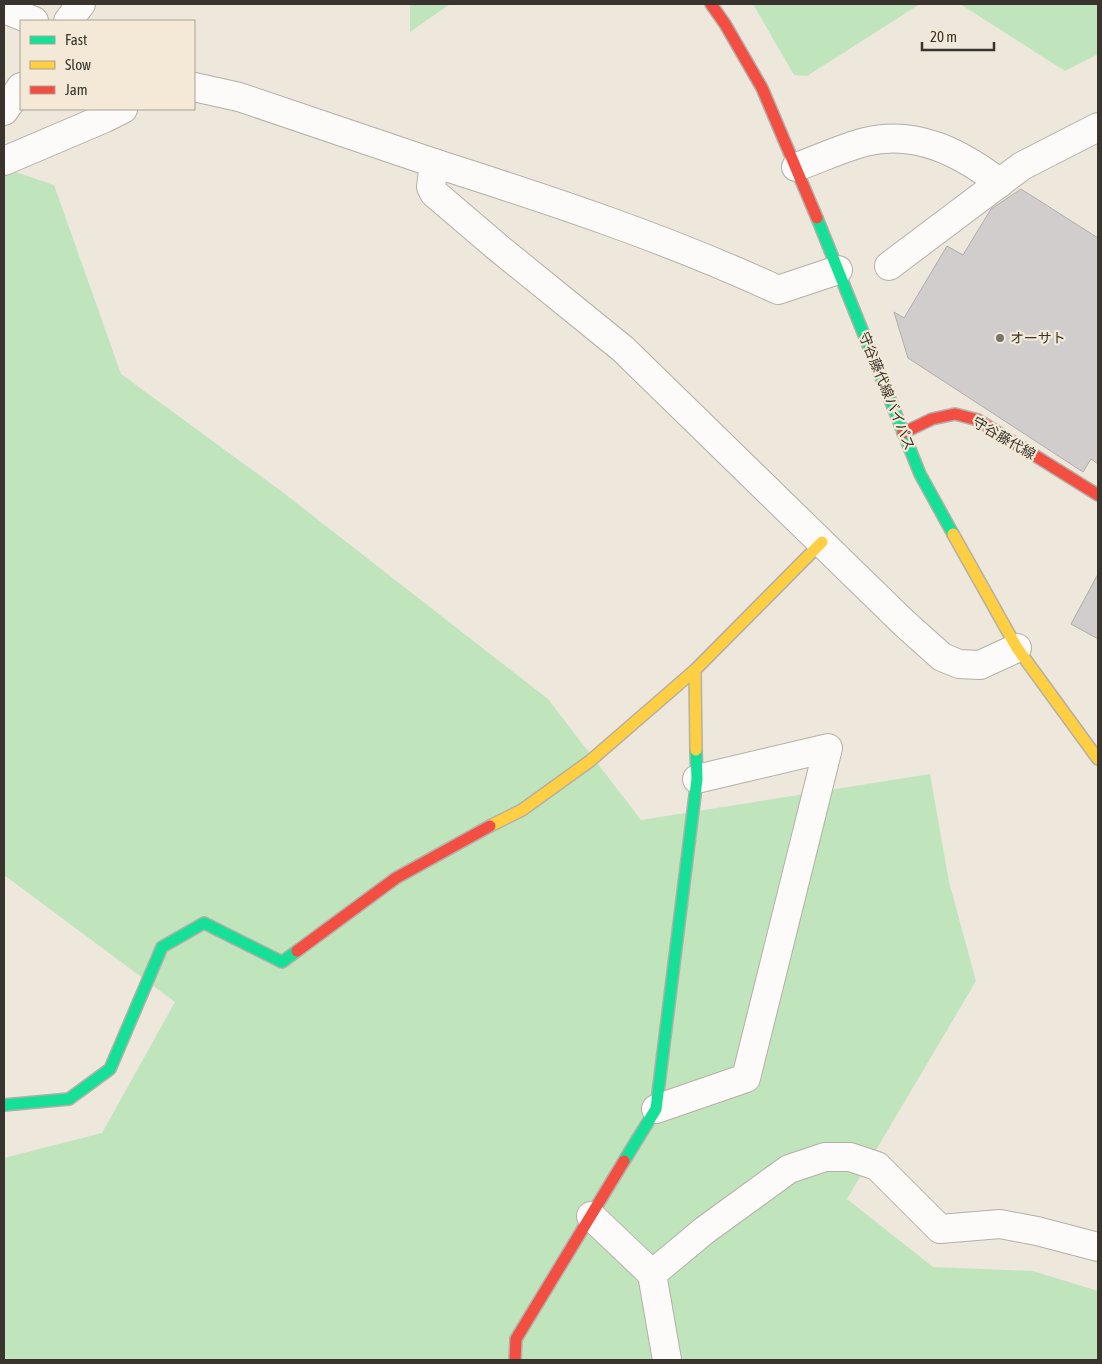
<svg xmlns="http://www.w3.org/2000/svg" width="1102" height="1364" viewBox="0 0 1102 1364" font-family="'Asap Condensed','Noto Sans JP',sans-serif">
	<rect width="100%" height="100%" fill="#ede7dc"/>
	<g fill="#c0e5bd">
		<polygon points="410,4 450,4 410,32"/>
		<polygon points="753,4 920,4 807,76 794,75"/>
		<polygon points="960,4 1098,4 1098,54 1065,71"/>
		<polygon points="4,168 54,185 121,374 281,491 548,699 641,820 930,774 949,882 976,981 847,1199 933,1267 1033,1271 1098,1291 1098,1360 4,1360 4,1158 102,1133 175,1002 4,875"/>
	</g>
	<g fill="#d1cdcc" stroke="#b0adab">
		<polygon points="1021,189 1098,238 1098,464 1091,459 1083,472 908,358 894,312 904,318 947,246 963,255 991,209"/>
		<polygon points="1098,574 1098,639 1071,624"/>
	</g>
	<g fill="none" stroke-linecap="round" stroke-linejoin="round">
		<defs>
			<g id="street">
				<polyline points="4,9 34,21"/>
				<polyline points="68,21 81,4"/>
				<path d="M 194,87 L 239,97 C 305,119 371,142 437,164 C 553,201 668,239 778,290 L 838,270"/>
				<polyline points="4,111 21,87"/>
				<polyline points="4,161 105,118 123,109"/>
				<polyline points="434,163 431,187 434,193 496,246 623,349 904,623 942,657 959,664 980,665 1017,648"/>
				<path d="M 796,167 C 819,159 842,148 865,142 C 916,129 961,153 1000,183"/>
				<polyline points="889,266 1022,166 1098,127"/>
				<polyline points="656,1109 746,1078 828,748 697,779"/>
				<polyline points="591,1216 652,1274 667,1360"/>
				<polyline points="652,1274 705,1230 789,1169 825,1157 850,1157 877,1166 940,1229 1000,1224 1037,1231 1098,1247"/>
			</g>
			<g id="fast">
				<polyline points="817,218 920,474 953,534"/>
				<polyline points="4,1105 69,1099 110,1069 162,947 204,923 282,962 297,951"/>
				<polyline points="624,1161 656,1109 697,779 696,750"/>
			</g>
			<g id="slow">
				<polyline points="953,534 1017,648 1098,759"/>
				<polyline points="696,750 695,670 822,542"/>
				<polyline points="490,826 522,810 590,761 695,670"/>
			</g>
			<g id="jam">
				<polyline points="711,4 725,24 762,88 817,218"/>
				<polyline points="903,433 932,419 955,414 978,420 1098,495"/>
				<polyline points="297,951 396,878 490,826"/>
				<polyline points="515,1360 516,1339 624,1161"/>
			</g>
		</defs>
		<use href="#street" stroke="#b4afa7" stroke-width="30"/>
		<use href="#fast" stroke="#b4afa7" stroke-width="14"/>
		<use href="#slow" stroke="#b4afa7" stroke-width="14"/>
		<use href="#jam" stroke="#b4afa7" stroke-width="14"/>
		<use href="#street" stroke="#fcfbfa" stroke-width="28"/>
		<use href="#fast" stroke="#16e098" stroke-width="11"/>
		<use href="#slow" stroke="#ffcf43" stroke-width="11"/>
		<use href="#jam" stroke="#f24e42" stroke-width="11"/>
	</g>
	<circle fill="#78736b" stroke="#f3e9d6" stroke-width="2" cx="1000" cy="338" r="5"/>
	<g text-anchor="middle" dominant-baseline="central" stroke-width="4.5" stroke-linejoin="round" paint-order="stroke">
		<g font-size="14" fill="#39352e" stroke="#f3e9d6" text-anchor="start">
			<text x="1010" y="338">オーサト</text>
		</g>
		<g font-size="14" fill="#39352e" stroke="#f3e9d6">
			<text transform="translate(887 391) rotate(68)">守谷藤代線バイパス</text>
			<text transform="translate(1004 438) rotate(30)">守谷藤代線</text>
		</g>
	</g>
	<rect width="1102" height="1364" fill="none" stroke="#39352e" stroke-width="10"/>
	<rect x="20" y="20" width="175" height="90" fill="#f3e9d6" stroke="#a9a193"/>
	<rect x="30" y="36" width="25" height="8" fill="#16e098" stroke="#a9a193"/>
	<text x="65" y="45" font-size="15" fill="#39352e">Fast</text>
	<rect x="30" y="61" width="25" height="8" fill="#ffcf43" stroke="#a9a193"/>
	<text x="65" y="70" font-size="15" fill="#39352e">Slow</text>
	<rect x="30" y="86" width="25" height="8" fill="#f24e42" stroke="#a9a193"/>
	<text x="65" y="95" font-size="15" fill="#39352e">Jam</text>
	<path d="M922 42v8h72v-8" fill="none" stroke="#39352e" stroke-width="2.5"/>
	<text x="930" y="42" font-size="15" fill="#39352e" stroke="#f3e9d6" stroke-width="4" paint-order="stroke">20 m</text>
</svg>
